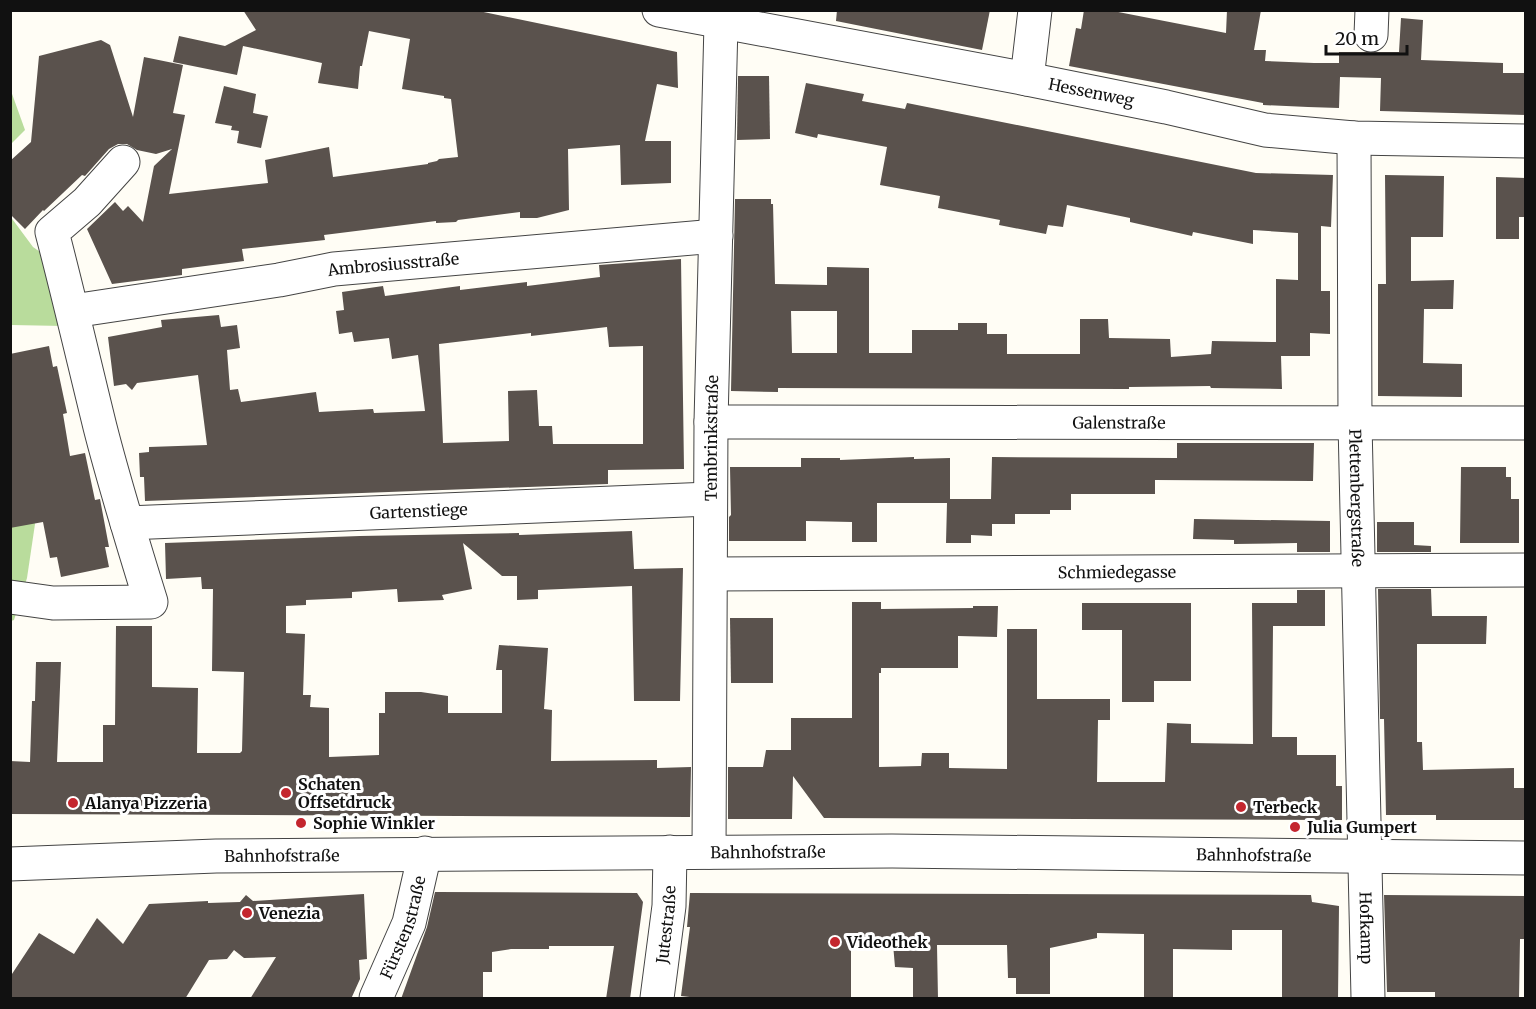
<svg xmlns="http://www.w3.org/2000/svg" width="1536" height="1009" viewBox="0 0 1536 1009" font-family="Merriweather,serif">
	<rect width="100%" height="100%" fill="#fffdf5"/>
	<g fill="#b9dc9c">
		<polygon points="11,91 25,130 11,144"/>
		<polygon points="10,216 33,247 46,256 64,326 11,325"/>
		<polygon points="10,433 20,463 35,524 27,578 14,620 11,621"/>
	</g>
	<g fill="#5a524d" fill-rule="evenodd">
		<polygon points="243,10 474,10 677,52 678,88 657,84 645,141 671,141 671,183 621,185 620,145 568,149 569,210 537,218 520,218 520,212 458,220 456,222 436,223 436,221 324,235 325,240 242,249 244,261 182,269 182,275 112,284 87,229 115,202 123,211 128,206 143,222 154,166 172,149 156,154 137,150 127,144 118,144 109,149 85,176 82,175 44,211 43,210 25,229 10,214 10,161 31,142 39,56 101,40 110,45 133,117 144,57 183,65 173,113 185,115 169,194 268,183 265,160 329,147 333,177 428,164 428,163 437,161 439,159 458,157 451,99 444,98 444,96 402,89 410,39 369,31 362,66 360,66 358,89 318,83 322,63 243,46 237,75 173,62 179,36 225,46 256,30"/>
		<polygon points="837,10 990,10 982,50 836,21"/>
		<polygon points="1084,10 1108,10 1226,33 1227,10 1261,10 1254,50 1266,50 1265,61 1314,63 1339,63 1339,52 1399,52 1401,18 1423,20 1421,60 1503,63 1503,73 1526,73 1526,115 1380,111 1381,78 1340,77 1339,108 1308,107 1263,105 1263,103 1069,66 1076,28 1081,29"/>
		<polygon points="738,76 769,76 770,139 737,140"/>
		<path d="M 806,83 L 864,94 L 862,101 L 905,109 L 907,103 L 1256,173 L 1333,175 L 1331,227 L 1321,226 L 1321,291 L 1330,291 L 1330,334 L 1310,333 L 1310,356 L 1281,356 L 1282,389 L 1211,388 L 1210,386 L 1129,387 L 1129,389 L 778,388 L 778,392 L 731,391 L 735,199 L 771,199 L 771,204 L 773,204 L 775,284 L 827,285 L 827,267 L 869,268 L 869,353 L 912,353 L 912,330 L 958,330 L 958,323 L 987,323 L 987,334 L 1007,334 L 1007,354 L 1080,354 L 1080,319 L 1108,319 L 1109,338 L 1170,339 L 1171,357 L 1211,354 L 1212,341 L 1276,342 L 1276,279 L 1298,280 L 1298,233 L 1253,230 L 1253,244 L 1193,232 L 1192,236 L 1130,222 L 1130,218 L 1067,205 L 1063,227 L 1048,225 L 1046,234 L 999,225 L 1000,220 L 938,208 L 940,196 L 880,185 L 887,147 L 818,134 L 817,138 L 795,133 ZM 791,311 L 837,311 L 837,353 L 792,353 Z"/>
		<polygon points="224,86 256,94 253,113 268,116 261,148 237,143 239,131 231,130 232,126 215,123"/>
		<polygon points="1385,175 1444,176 1443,237 1411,237 1411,281 1454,280 1453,309 1424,309 1423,363 1462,364 1462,397 1378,396 1378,284 1386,284"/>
		<polygon points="1496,177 1526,178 1526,217 1519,217 1519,239 1496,239"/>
		<path d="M 681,259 L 684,469 L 608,470 L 608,484 L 145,501 L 144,477 L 140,477 L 139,453 L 149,452 L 149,447 L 207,445 L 198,375 L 137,383 L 132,390 L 126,384 L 114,386 L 108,337 L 162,327 L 161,320 L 219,315 L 221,327 L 237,325 L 240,348 L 227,350 L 230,390 L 238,389 L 241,402 L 316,392 L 319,412 L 373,409 L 374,413 L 425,411 L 418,355 L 392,359 L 389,338 L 354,342 L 352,332 L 339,334 L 336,311 L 344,310 L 342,292 L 383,286 L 385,296 L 460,286 L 460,290 L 527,282 L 527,286 L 600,277 L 599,265 ZM 607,327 L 609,347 L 643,346 L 643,444 L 553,444 L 552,426 L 539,426 L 537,390 L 508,391 L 509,441 L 443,443 L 439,344 L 531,333 L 531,336 Z"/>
		<polygon points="49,346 53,367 57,366 67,413 63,414 70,456 85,453 95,500 100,499 109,547 105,547 109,567 61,577 57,557 50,558 43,522 10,528 10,354"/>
		<polygon points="1177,443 1314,443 1313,481 1155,480 1155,494 1071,494 1071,510 1050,510 1050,514 1015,514 1015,524 992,524 992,536 971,535 971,543 946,543 947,503 877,503 877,542 852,542 852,522 806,521 806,541 729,541 729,517 731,515 730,467 801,467 801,458 840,458 840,460 914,457 914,459 950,458 950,499 991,499 992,457 1177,458"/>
		<polygon points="1461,467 1506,467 1506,477 1511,477 1511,499 1519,499 1519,543 1460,543"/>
		<polygon points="1194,519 1330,521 1330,552 1297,552 1297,543 1234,544 1234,540 1193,539"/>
		<polygon points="1377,522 1414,522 1414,545 1431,546 1431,552 1377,552"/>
		<polygon points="632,531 634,569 683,568 680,701 634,701 632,586 538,590 538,599 517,600 517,576 502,576 463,543 472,589 442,595 444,600 398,602 397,589 352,592 352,598 306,600 306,605 286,606 286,633 305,634 303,695 311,695 310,707 329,708 329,757 379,755 379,713 385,713 385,692 421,692 448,696 448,713 502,713 502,670 496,670 499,645 548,648 544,709 552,710 551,761 657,760 657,768 691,767 690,817 10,814 10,761 30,762 32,701 35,701 36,662 61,662 57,762 103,762 103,725 115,725 116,626 152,626 152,687 198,688 197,753 240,753 242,751 244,672 212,671 213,589 202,589 201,577 166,579 165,543 360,536 519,533 519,535"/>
		<polygon points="1378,589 1431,589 1432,616 1487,616 1486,644 1417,644 1417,742 1422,742 1423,770 1514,768 1514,788 1526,788 1526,820 1436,820 1436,815 1386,815 1384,719 1380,719"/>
		<polygon points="1297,590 1325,590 1325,626 1273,626 1272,737 1297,737 1297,755 1336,755 1336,786 1342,786 1342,820 824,818 793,776 792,819 728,819 728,767 763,767 766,750 791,750 791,718 852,718 852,602 881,602 881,609 973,608 973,606 998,606 997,637 958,636 958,668 881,668 881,673 879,673 879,767 921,766 922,753 949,753 949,768 1007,769 1007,629 1037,629 1037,699 1110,699 1110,720 1098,720 1097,782 1165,782 1167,723 1191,724 1191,743 1253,744 1252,603 1297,603"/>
		<polygon points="1082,603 1191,603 1191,681 1154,681 1154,702 1122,702 1122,630 1082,630"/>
		<polygon points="730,618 773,618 773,683 731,683"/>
		<polygon points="435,892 637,893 643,902 630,999 606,999 614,946 549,946 549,949 511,949 492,952 492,972 483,972 483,999 401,999 427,927"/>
		<polygon points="690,893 1311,895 1312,902 1339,906 1338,999 1282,999 1282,930 1232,930 1232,950 1173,949 1173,999 1144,999 1144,934 1097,933 1097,938 1050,948 1050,994 1016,994 1016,978 1008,978 1007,945 937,945 938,999 913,999 913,968 895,967 893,944 851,944 851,999 707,999 681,996 690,927 687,927"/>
		<polygon points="364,894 367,959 359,960 360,979 351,999 250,999 276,957 244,958 234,950 227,959 209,960 185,999 10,999 10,977 39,933 74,954 97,918 123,944 149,904 208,901 208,903 240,902 246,895 253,901"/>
		<polygon points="1384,895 1526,896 1526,939 1520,939 1519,999 1435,999 1435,992 1387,992"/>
	</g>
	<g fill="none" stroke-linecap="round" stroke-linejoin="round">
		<defs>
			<g id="minor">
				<path id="s1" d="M 659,10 L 1027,79 L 1166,107 L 1265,130 L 1354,138 L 1526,141"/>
				<polyline points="1371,35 1372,10"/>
				<polyline points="1027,79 1035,10"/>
				<path id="s2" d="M 1354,138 L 1355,423 L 1368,998"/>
				<path id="s3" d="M 73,311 L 279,280 L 334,269 L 716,236"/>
				<path id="s4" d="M 711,422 L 1526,423"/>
				<path id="s5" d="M 127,523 L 710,499"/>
				<path id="s6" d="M 711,574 L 1526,570"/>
				<path d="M 10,597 L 53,603 L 151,602 C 133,544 115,486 100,427 C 84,362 69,297 52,232 L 87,202 L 123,162"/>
				<path id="s7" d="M 709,852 L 711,422 L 721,23"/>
				<path id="s8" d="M 10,864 L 216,856 L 892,851 L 1526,858"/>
				<path id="s9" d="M 376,998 L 409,923 L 425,853"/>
				<path id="s10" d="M 657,998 L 669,906 L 670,852"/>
			</g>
		</defs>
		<use href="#minor" stroke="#444" stroke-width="35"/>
		<use href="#minor" stroke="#fff" stroke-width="33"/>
	</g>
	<g fill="#c4262e" stroke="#fff" stroke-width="2">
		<circle cx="286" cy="793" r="6"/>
		<circle cx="73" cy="803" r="6"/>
		<circle cx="1241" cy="807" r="6"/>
		<circle cx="301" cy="823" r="6"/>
		<circle cx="1295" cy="827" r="6"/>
		<circle cx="247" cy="913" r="6"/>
		<circle cx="835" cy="942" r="6"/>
	</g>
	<g text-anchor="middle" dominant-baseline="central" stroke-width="6" stroke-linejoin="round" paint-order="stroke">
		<g font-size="16" fill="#111" stroke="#fff">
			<text stroke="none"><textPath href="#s1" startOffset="440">Hessenweg</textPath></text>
			<text stroke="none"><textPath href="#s3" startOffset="324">Ambrosiusstraße</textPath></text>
			<text stroke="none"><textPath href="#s4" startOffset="408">Galenstraße</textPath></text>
			<text stroke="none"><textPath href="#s7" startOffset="414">Tembrinkstraße</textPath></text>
			<text stroke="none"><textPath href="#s2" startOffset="360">Plettenbergstraße</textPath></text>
			<text stroke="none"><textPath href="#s5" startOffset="292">Gartenstiege</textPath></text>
			<text stroke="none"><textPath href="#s6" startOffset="406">Schmiedegasse</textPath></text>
			<text stroke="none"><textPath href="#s8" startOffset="758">Bahnhofstraße</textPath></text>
			<text stroke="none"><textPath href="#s8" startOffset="272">Bahnhofstraße</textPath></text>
			<text stroke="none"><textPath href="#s8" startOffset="1244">Bahnhofstraße</textPath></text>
			<text stroke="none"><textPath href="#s9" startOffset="76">Fürstenstraße</textPath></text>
			<text stroke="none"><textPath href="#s10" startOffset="74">Jutestraße</textPath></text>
			<text stroke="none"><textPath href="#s2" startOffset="790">Hofkamp</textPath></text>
		</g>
		<g font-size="16" font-weight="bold" fill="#111" stroke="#fff" text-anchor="start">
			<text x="298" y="784">Schaten<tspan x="298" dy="18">Offsetdruck</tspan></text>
			<text x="85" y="803">Alanya Pizzeria</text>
			<text x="1253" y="807">Terbeck</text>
			<text x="313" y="823">Sophie Winkler</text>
			<text x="1307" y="827">Julia Gumpert</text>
			<text x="259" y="913">Venezia</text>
			<text x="847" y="942">Videothek</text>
		</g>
	</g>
	<rect width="1536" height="1009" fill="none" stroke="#111111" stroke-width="24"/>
	<path d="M1326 45v9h81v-9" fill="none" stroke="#111111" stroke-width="3"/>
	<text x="1335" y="45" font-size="18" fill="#111111" stroke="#ffffff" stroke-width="4.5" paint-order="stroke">20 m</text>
</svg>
